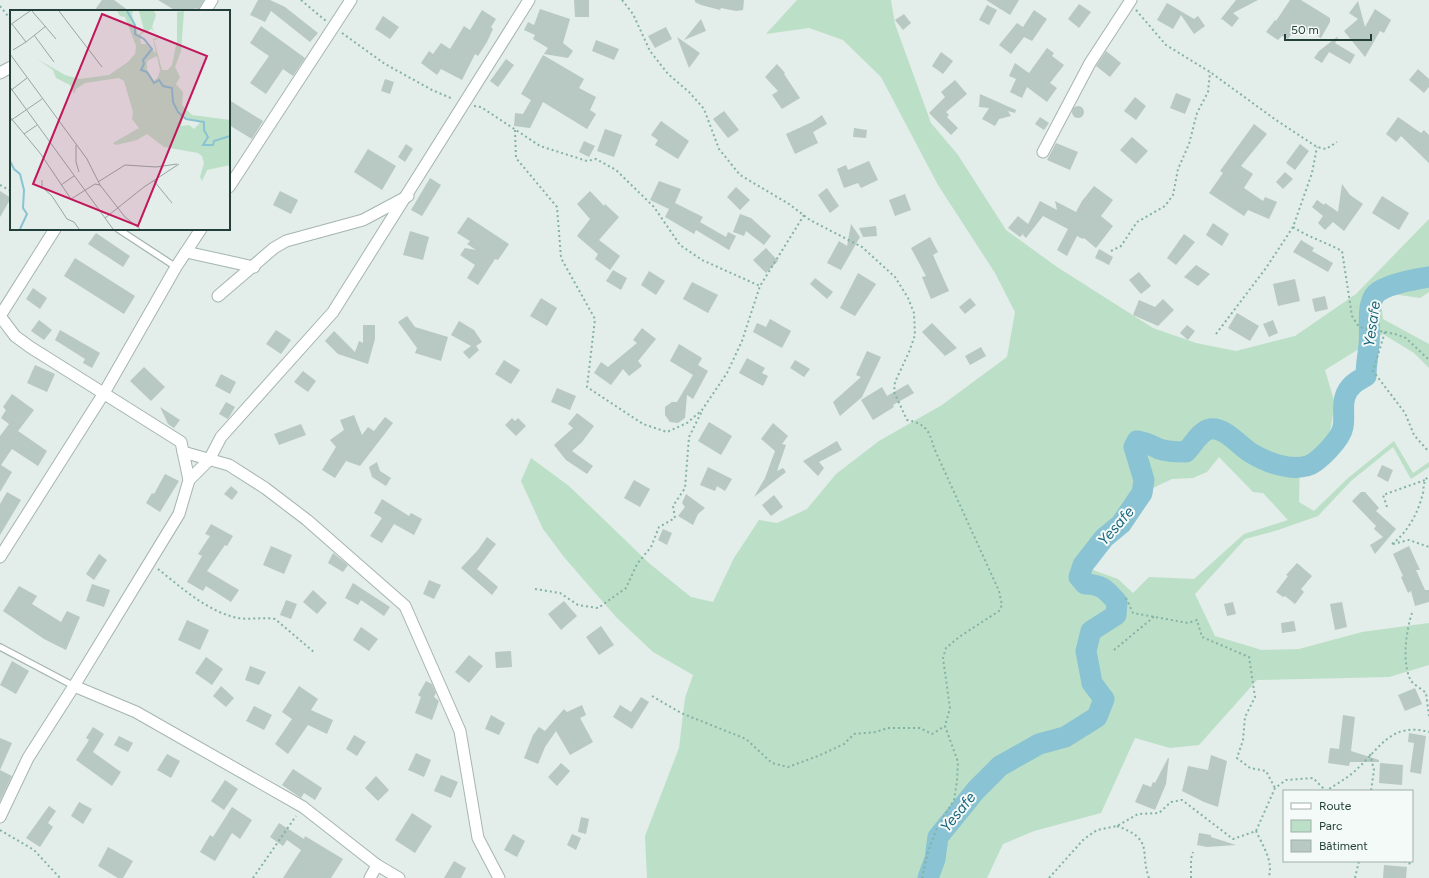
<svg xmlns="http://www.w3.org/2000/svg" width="1429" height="878" viewBox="0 0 1429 878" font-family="Figtree,sans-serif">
	<rect width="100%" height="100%" fill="#e3ede9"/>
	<path fill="#bcdfc7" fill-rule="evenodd" d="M 797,0 L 891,0 L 895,24 L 931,123 L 958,155 L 1006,230 L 1057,267 L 1153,328 L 1196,343 L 1236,351 L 1295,336 L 1356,294 L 1429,219 L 1429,292 L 1420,298 L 1393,294 L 1381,303 L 1383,319 L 1429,344 L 1429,368 L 1414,353 L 1383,334 L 1325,370 L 1335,404 L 1330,432 L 1316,450 L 1300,459 L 1299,502 L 1314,511 L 1348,478 L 1394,441 L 1413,473 L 1429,462 L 1429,467 L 1411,479 L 1393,447 L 1351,481 L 1318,516 L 1278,530 L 1245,539 L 1195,594 L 1215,636 L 1262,650 L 1299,649 L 1362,632 L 1429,623 L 1429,665 L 1389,677 L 1257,680 L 1199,745 L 1170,748 L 1135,738 L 1101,813 L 1034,831 L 1003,844 L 987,878 L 647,878 L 645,836 L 679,748 L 685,698 L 693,675 L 653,652 L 616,617 L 564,557 L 543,529 L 521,481 L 531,458 L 569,486 L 650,564 L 691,597 L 713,602 L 734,558 L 759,520 L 777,523 L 807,509 L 836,474 L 879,441 L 942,405 L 1007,357 L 1015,312 L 995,273 L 938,185 L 881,77 L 843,40 L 809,28 L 766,34 ZM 1219,457 L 1253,492 L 1263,493 L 1288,520 L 1244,534 L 1194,579 L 1149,577 L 1133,593 L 1118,579 L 1093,570 L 1094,563 L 1134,522 L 1153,488 L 1172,479 L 1193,478 L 1207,472 Z"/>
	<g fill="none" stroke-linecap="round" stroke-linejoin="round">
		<path stroke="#8ac3d3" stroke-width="21" d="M 928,878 L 935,859 L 938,837 L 976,790 L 1000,766 L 1039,744 L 1065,737 L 1097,717 L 1104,699 L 1092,683 L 1086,651 L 1091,631 L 1116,615 L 1117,602 C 1105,589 1103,585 1085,584 L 1079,577 L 1083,565 L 1104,538 L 1121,524 L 1142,493 L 1144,480 L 1134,447 L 1137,441 C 1146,442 1151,445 1159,449 C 1168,452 1177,452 1186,452 C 1193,445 1200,431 1210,429 C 1226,427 1239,446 1251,453 C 1266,462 1289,471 1307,466 C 1318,463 1341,439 1343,427 C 1345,417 1342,406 1345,397 C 1348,386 1357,381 1366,376 C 1366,365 1368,355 1369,345 C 1371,330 1366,310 1374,296 C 1381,285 1416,279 1429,277"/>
	</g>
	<g fill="#b8c8c3">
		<polygon points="102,0 114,0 129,11 94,11"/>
		<polygon points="158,0 204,0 198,10 195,8 193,11 176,11"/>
		<polygon points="258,0 270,0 285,7 318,33 310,42 271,11 265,22 250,15"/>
		<polygon points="574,0 589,0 589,17 575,17"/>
		<polygon points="695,0 744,0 743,10 736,11 721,8 720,10 701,5 695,2"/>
		<polygon points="986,0 1019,0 1010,15"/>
		<polygon points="1236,0 1258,0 1233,13 1239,18 1232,27 1222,19 1220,20"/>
		<polygon points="1290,0 1301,0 1330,18 1330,22 1321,38 1298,25 1288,39 1282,36 1278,40 1266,32 1275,20 1276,21"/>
		<polygon points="1358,1 1365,27 1375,9 1391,20 1384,33 1380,31 1365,57 1344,31 1358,19 1349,13"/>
		<polygon points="1167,3 1194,19 1198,16 1205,26 1194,34 1181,15 1173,29 1157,20"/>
		<polygon points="1079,4 1091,12 1079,28 1068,19"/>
		<polygon points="987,5 997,10 989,25 979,20"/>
		<polygon points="540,9 570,19 563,43 573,51 568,58 544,54 548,48 533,39 535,35 524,30 528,22 534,25"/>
		<polygon points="482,10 496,19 491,27 493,29 487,42 478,56 475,54 462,80 441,69 437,75 421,63 429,51 433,54 441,43 450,49 464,26 470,30"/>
		<polygon points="1034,10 1047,19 1032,41 1024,37 1011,54 999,45 1017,23 1023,27"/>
		<polygon points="904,14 911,23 903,30 895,20"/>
		<polygon points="383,16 399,27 390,39 375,29"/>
		<polygon points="701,19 706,31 684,40"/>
		<polygon points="261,26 305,58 293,76 283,69 266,94 250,83 269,56 250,43"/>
		<polygon points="666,27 672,39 655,48 648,36"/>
		<polygon points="677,37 700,53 689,68"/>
		<polygon points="1337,37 1338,38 1335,43 1355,55 1350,64 1329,52 1322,63 1314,58 1319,51"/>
		<polygon points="596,40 619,49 614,60 592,51"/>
		<polygon points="1047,48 1054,53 1052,56 1064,65 1050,83 1057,88 1047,102 1027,87 1022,98 1010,92 1016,79 1009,76 1015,63 1029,73"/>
		<polygon points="1106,51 1121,63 1110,77 1096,66"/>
		<polygon points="941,52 953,61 943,74 932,66"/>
		<polygon points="543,55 584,79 579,88 596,97 590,110 596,114 587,129 543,102 530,128 514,126 515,113 523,114 531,100 521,94"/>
		<polygon points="506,59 514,65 498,87 490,81"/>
		<polygon points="777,64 785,73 784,74 800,98 782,109 772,95 778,91 765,77"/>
		<polygon points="1418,69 1429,79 1429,87 1424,93 1409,80"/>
		<polygon points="385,79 394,82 390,94 381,91"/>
		<polygon points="955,80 967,94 946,112 949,115 947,117 958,128 951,135 929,113 945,97 941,92"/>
		<polygon points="1176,93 1191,99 1185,114 1170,108"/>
		<polygon points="980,94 1016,110 1015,113 1008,111 1011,116 999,119 995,126 982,119 989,108 979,107"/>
		<polygon points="1135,97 1146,106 1136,120 1124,111"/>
		<polygon points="229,100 263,121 252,139 229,125"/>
		<circle cx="1078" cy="112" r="6"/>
		<polygon points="724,111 739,130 728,138 713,119"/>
		<polygon points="822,115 827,124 813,132 818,143 795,154 786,134 812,122"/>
		<polygon points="1040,117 1049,123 1044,130 1035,124"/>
		<polygon points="1398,117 1421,133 1424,130 1429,135 1429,163 1401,136 1396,142 1386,134"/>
		<polygon points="661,121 689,141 678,159 655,145 658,140 651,135"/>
		<polygon points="1254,124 1267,134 1241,166 1253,174 1244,188 1263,201 1265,197 1277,202 1269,219 1248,210 1244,216 1209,193 1223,173 1220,171"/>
		<polygon points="854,128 867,130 866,138 853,137"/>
		<polygon points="605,129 622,135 614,157 597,151"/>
		<polygon points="1132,137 1148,151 1136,164 1120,150"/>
		<polygon points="584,141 595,146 589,157 579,152"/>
		<polygon points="1056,143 1078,152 1070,170 1047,160"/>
		<polygon points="406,144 413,149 405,162 398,157"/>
		<polygon points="1300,144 1309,151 1295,170 1286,163"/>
		<polygon points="368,149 396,166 382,190 354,172"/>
		<polygon points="869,161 878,180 861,188 858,183 844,188 837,169 846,165 848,170"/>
		<polygon points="1285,172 1293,179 1283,189 1276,182"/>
		<polygon points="430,178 441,185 422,216 411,210"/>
		<polygon points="659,181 681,189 675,203 703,217 700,222 726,237 728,232 736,236 729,250 696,230 694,234 665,217 669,209 650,200"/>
		<polygon points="1342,184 1350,195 1363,204 1344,231 1333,222 1325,230 1318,223 1323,216 1312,207 1317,200 1324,205 1325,203 1338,212"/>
		<polygon points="1094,186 1113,200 1101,216 1113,226 1096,248 1084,238 1083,239 1077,236 1067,256 1057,250 1068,229 1043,216 1026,238 1023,235 1024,233 1020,237 1008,228 1018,216 1028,224 1040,201 1057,210 1055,201 1076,212 1082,201"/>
		<polygon points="736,187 750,200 740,210 727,197"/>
		<polygon points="827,188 839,206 830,213 818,195"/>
		<polygon points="0,191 11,198 0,217"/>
		<polygon points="280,191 298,200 291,214 273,205"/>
		<polygon points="590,191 604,206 605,204 619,217 599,240 620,256 610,270 595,259 598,254 577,236 590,219 577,204"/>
		<polygon points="905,194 911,210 895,216 889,200"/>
		<polygon points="1382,196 1409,213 1399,230 1372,213"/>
		<polygon points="740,214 751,218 771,236 764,245 746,231 744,236 733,232"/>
		<polygon points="468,217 509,244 498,260 495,259 478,285 467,278 475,265 460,255 465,248 476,250 467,244 470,241 457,233"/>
		<polygon points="1213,223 1229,234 1222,246 1206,235"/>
		<polygon points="851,224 860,237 841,270 827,263 839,241 847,246"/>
		<polygon points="876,226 877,236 863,237 859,228"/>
		<polygon points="410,231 429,237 423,260 403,255"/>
		<polygon points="96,233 130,256 123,267 88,244"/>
		<polygon points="1184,234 1195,242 1176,265 1167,258"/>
		<polygon points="930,237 938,252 933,255 949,291 931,299 922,277 926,276 911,248"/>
		<polygon points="1301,240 1314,248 1312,251 1333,263 1328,272 1293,252"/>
		<polygon points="766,248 778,261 766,273 753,260"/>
		<polygon points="1099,249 1113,257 1109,265 1095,258"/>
		<polygon points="75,258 135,296 124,314 64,276"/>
		<polygon points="1196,265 1210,274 1198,286 1184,277"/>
		<polygon points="613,270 627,278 621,290 606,281"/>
		<polygon points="649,271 665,281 656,295 641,285"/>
		<polygon points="1139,272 1151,286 1141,294 1129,280"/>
		<polygon points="858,273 876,284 855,316 840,308"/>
		<polygon points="815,278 833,292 827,299 810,284"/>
		<polygon points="1295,279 1300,301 1278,306 1273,284"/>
		<polygon points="692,282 718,295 708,313 683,299"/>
		<polygon points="33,288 47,298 40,309 26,299"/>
		<polygon points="1325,296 1328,309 1315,312 1312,299"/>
		<polygon points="541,298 557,308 547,326 530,316"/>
		<polygon points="970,298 976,305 965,314 959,307"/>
		<polygon points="1163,299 1174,310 1158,326 1133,315 1139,300 1155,307"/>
		<polygon points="1237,313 1259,326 1250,341 1228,328"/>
		<polygon points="407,316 415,327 448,337 441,361 415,353 417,348 398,322"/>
		<polygon points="770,319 791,331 782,348 753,332 757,323 766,327"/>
		<polygon points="39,320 52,330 44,340 31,331"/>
		<polygon points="1273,320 1278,333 1269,337 1263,324"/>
		<polygon points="459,321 474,330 482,342 476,346 479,350 469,359 463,352 471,346 451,335"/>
		<polygon points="932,323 957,348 945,356 922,332"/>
		<polygon points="363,325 375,325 375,339 368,364 338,354 325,341 334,331 355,352 359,341 363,343"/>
		<polygon points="1187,325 1195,331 1188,340 1180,333"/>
		<polygon points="642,328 656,339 638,361 642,366 629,376 623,369 611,385 594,373 601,362 608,367 637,343 633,340"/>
		<polygon points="60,330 100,353 92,368 83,363 85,359 55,340"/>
		<polygon points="276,330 291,340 281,354 266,344"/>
		<polygon points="679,344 702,358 698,365 708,371 693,399 687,395 685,418 678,423 670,422 665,415 665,407 672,402 677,402 693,375 670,361"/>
		<polygon points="981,347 986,356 970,365 965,356"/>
		<polygon points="867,351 881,357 862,397 840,416 833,402 861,377 856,375"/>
		<polygon points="747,358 765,368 762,373 768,376 763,386 739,373"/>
		<polygon points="504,360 520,370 511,384 495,374"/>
		<polygon points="795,360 810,369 804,377 790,368"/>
		<polygon points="35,365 55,374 47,392 27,383"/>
		<polygon points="144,367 165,387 151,401 130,381"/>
		<polygon points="303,371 316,381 308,392 294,382"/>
		<polygon points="221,374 236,382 230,394 215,386"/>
		<polygon points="908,384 914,393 893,405 894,407 873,420 861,400 882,387 887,396"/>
		<polygon points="557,388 576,396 570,410 551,402"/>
		<polygon points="12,394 34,410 18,431 47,451 38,466 12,449 1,465 12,472 0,492 0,436 9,424 1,418 6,410 3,407"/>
		<polygon points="226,402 235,407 228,419 219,414"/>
		<polygon points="160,407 180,420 174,428 168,424"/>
		<polygon points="577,413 594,426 582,442 572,451 593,466 587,474 566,460 554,445 573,428 568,424"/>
		<polygon points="354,415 362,435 368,427 374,431 385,417 393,423 360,466 346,461 335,478 322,470 336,447 330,440 344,430 340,420"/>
		<polygon points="512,418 515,421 518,418 526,426 516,436 505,425"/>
		<polygon points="709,422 732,436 721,455 698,441"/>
		<polygon points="773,423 788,436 782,444 786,445 777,471 783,468 786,472 754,497 765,478 775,451 761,439"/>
		<polygon points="301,424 306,435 279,445 274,434"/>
		<polygon points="837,441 842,450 819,462 824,468 818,476 803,461"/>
		<polygon points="377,462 380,471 391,478 386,486 372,477 369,467"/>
		<polygon points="1382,465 1393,470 1388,482 1377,476"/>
		<polygon points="708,467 732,479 725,491 717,486 715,491 700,485"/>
		<polygon points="165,474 179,481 160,512 146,503 152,493 154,494"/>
		<polygon points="634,480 650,489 640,507 624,498"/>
		<polygon points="231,486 238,492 232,500 224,494"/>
		<polygon points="7,492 21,500 0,535 0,504"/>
		<polygon points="1361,492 1365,492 1379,508 1376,511 1396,529 1375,554 1370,545 1383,537 1374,529 1376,526 1352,501"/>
		<polygon points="686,494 705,508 698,514 693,525 678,516 685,507 682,503"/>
		<polygon points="774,495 783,507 771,516 762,505"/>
		<polygon points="382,499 409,516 411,513 422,519 414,535 394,524 382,543 370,536 382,518 374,513"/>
		<polygon points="211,524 233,536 227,546 225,545 207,571 239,590 231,602 206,586 203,591 187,582 202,556 198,554 210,536 205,534"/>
		<polygon points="663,529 672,533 667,545 658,540"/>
		<polygon points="487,537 496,544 477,569 498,587 492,595 461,568 478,550"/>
		<polygon points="271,546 292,555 284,574 263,565"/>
		<polygon points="1409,546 1420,570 1416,570 1425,590 1429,590 1429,602 1415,606 1411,591 1408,593 1401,577 1403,576 1393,554"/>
		<polygon points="333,553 348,565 343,572 328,563"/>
		<polygon points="99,554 107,560 94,580 86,574"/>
		<polygon points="1297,563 1312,576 1301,589 1304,592 1295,604 1285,596 1283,597 1276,592 1288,576 1286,575"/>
		<polygon points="429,580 441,585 434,599 423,594"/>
		<polygon points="353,583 390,607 384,616 361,600 358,605 345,598"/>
		<polygon points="92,584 110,590 104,607 86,601"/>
		<polygon points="19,586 37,596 32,604 61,622 67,611 80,617 66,650 44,639 3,611"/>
		<polygon points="313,590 327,603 317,614 303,602"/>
		<polygon points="286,600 297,604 291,619 280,615"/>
		<polygon points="564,601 577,616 561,630 548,614"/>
		<polygon points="1233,602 1236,614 1227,616 1224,604"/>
		<polygon points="1342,602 1347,627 1335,630 1330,604"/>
		<polygon points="187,620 209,630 200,650 178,640"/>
		<polygon points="1294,621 1296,631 1282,633 1281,623"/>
		<polygon points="601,626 614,645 599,655 586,637"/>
		<polygon points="361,627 378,639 369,651 353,640"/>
		<polygon points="511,651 512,667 496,668 495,652"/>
		<polygon points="469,655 483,666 469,683 455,672"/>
		<polygon points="206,657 223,669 212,685 195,673"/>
		<polygon points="12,661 29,671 16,694 0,685"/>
		<polygon points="250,666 266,672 259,685 245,680"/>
		<polygon points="426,681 432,684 436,693 434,697 439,701 432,720 415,713 421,697 418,695"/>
		<polygon points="221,686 234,698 226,707 213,696"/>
		<polygon points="299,686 318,699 311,710 333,720 327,734 308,725 288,754 275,744 292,719 282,712"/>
		<polygon points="1415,688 1422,704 1405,711 1398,695"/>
		<polygon points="641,697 649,702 632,729 613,717 620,705 631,712"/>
		<polygon points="582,705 586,715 580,718 593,742 570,755 556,731 545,747 538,764 524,758 533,735 539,727 545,731 564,709 567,712"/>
		<polygon points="254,706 272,715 264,730 246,721"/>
		<polygon points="491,715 505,723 499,735 485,729"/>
		<polygon points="1343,715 1355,717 1351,751 1379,760 1379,762 1350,762 1349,766 1328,763 1330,748 1339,749"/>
		<polygon points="93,727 104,734 93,752 121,772 112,786 76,760 89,740 86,738"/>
		<polygon points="1409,733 1426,736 1421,774 1410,772 1414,743 1408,742"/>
		<polygon points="354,735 366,742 357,756 346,749"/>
		<polygon points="119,736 133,743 128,752 114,745"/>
		<polygon points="0,738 12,743 0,770"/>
		<polygon points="416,753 431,760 424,777 408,770"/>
		<polygon points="167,754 180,761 171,778 157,770"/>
		<polygon points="1211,755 1227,761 1218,807 1204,802 1182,791 1188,766 1208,770"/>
		<polygon points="1168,758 1169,758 1166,784 1155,810 1135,802 1143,784 1151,787 1153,782 1155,783"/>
		<polygon points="561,763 570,771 557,786 548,777"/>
		<polygon points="1380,763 1403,765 1402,785 1379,783"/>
		<polygon points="293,769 322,788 315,800 304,793 301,798 282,785"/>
		<polygon points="0,770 12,776 0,801"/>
		<polygon points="441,775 458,782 451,798 434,791"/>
		<polygon points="376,776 389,790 378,801 365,788"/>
		<polygon points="225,780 238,789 224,810 211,801"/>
		<polygon points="79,802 92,809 83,824 71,816"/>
		<polygon points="49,806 56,811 48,823 53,827 40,847 26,838"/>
		<polygon points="232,807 252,820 240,839 232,833 215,861 200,852 210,835 213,837"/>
		<polygon points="412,813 432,826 415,853 395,840"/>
		<polygon points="581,817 589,819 586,834 578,832"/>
		<polygon points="279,823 304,839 305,836 343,859 331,878 283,878 301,850 287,840 283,846 270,837"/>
		<polygon points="1199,833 1211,835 1211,837 1236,845 1207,847 1197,845"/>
		<polygon points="513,834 525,841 517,857 504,850"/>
		<polygon points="572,834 581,838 576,850 567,845"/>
		<polygon points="108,847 133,861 123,878 118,878 98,866"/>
		<polygon points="454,861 466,868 461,878 444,878"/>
		<polygon points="1384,865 1407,867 1406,878 1383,878"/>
	</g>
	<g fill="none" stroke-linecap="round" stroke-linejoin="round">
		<defs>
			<g id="lane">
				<polyline points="118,229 176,267"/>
				<polyline points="0,647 74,686"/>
			</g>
			<g id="street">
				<polyline points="205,11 212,0"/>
				<polyline points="0,73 11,67"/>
				<polyline points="1043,152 1090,63 1131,0"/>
				<polyline points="229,187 351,0"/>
				<polyline points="186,252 254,267"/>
				<polyline points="218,296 274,248 286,241 363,220 408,196"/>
				<polyline points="183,452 229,465 265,488 307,520 405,606 460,731 478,838 499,878"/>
				<polyline points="189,480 209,460 221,437 333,312 529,0"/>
				<polyline points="0,557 104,393 176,267 201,229"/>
				<polyline points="74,686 136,712 303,807 377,865 399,878"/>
				<polyline points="0,817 28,758 74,686 179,514 189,480 181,442 30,347 15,336 0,316 55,229"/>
				<polyline points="370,878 377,865"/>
			</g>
		</defs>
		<use href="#lane" stroke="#a5b5b1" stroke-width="8"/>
		<use href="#street" stroke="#a5b5b1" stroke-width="13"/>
		<g stroke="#83b2a6" stroke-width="2" stroke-dasharray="2 3" stroke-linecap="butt">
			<polyline points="301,0 326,21"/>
			<path d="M 622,0 L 633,14 L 650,51 L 668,74 L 689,92 L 704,109 L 719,149 L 740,175 L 789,204 L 810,220 L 862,247 L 895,277 L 908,298 L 914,313 L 915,335 L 909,352 L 895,382 L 894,392 L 907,420 C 926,424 929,430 934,448 L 999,591 L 1002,605 L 999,611 L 959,637 L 946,648 L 943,658 L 950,708 L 945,726 L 958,762 L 957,781 L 954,800 L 937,828 L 928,852 L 922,878"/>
			<polyline points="0,6 11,20"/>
			<polyline points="1136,10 1166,45 1210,72 1276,120 1317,147 1326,149 1337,142"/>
			<polyline points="342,33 385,64 432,90 453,99"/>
			<polyline points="474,106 481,107 540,146 587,161 596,159 616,170 654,207 680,245 702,260 760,286 804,215"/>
			<polyline points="515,130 516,158 557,207 561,258 595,319 587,387 643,424 667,432 687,423 702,410 727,373 742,341 760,286"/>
			<polyline points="0,185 11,191"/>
			<path d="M 1293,227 C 1308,237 1325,242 1342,251 L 1352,316 L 1359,327 L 1395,334 L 1406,338 L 1429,360"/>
			<polyline points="1111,251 1121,246 1137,222 1165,206 1173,195 1178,169 1189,144 1197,113 1208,92 1210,72"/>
			<polyline points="1385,332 1373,371 1405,413 1414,435 1429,452"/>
			<polyline points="1216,334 1266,268 1293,227 1312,173 1317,147"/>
			<polyline points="1387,507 1383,495 1425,480"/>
			<path d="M 1392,544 C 1408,532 1418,513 1423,493 C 1424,486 1423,481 1429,476"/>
			<polyline points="1393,544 1409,540 1429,547"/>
			<path d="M 158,569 C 182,588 208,612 238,618 C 250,620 263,617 275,619 L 315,653"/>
			<polyline points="535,589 560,593 578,605 598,608 626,588 637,564 651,547 659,527 675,518 673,506 685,488 689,437 702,411"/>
			<polyline points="1126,598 1133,613 1188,623 1197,620 1202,637 1249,657 1255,697 1245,717 1243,740 1237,758 1250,768 1266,771 1275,788"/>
			<path d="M 1412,613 C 1406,631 1402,661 1410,679 C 1412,684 1422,689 1426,693 L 1429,716"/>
			<polyline points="1114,650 1155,616"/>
			<polyline points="652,696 681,713 746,739 772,763 788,767 818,756 844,744 854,734 876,732 888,728 920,728 932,734 945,726"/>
			<polyline points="1370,754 1374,770 1371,791"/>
			<path d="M 1117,826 C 1155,840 1139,851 1149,878"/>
			<polyline points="0,830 34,850 60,878"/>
			<path d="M 1256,831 C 1262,844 1275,864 1268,878"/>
			<polyline points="1404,861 1413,865"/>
			<polyline points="253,878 296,816"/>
			<path d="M 1049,878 L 1084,839 L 1097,830 L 1117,826 L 1138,814 L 1159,813 L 1171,802 L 1182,800 L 1233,839 L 1256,831 L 1275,788 L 1286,780 L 1313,778 L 1326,791 C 1336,784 1348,778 1357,769 C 1381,747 1391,722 1429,732"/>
			<polyline points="1191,878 1191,859 1193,852"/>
			<polyline points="1355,878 1359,861"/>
		</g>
		<use href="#lane" stroke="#fff" stroke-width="5.5"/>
		<use href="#street" stroke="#fff" stroke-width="11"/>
	</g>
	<g text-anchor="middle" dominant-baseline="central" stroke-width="4" stroke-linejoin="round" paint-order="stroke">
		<g font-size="15" font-style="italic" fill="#1a667d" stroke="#f4faf7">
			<text transform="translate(1372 324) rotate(-82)">Yesafe</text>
			<text transform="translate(1116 526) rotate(-49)">Yesafe</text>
			<text transform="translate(958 812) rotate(-51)">Yesafe</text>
		</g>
	</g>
	<g transform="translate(10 10)">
		<rect width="220" height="220" fill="#e3ede9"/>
		<path d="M 107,1 L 123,1 L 122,5 L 128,25 L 134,20 L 129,1 L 144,1 L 146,5 L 142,17 L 148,29 L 144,30 L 152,60 L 158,60 L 162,55 L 167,31 L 167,2 L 174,1 L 171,41 L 165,57 L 170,67 L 166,74 L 173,82 L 172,95 L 182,105 L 220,110 L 220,155 L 197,160 L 192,171 L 190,167 L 194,153 L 192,146 L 188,143 L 154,137 L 137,124 L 127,130 L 106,135 L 103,133 L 129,118 L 122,109 L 123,102 L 114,71 L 109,68 L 75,73 L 66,79 L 64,84 L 60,75 L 46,68 L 43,60 L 27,49 L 55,65 L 69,69 L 99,65 L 118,52 L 125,44 L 126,36 L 115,7 L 110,6 ZM 142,19 L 148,28 L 143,29 L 146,43 L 136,34 L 131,34 L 130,28 L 131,24 ZM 147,46 L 150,60 L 148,67 L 144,71 L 137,60 L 137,51 ZM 173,108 L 181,109 L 190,113 L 184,119 L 179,115 L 171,116 Z" fill="#bcdfc7" fill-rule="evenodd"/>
		<path fill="none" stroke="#8ac3d3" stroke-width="2" d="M 117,1 L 125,15 L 125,24 L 134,29 L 142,39 L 133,50 L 134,54 L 131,60 L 137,62 L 144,73 L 149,70 L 153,76 L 162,78 L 163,92 L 168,102 L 176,109 L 194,112 L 194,120 L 198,127 L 193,135 L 203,135 L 204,131 L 220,126M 0,151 L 4,159 L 10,164 L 14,180 L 13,198 L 17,204 L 10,219"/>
		<path fill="none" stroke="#96a7a3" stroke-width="1" d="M 22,1 L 46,29M 49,1 L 92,57M 2,14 L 16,32 L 36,16M 0,15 L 20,1M 24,25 L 44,52M 3,40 L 16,32M 0,44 L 77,149 L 90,175M 0,77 L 103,219M 0,81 L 17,68M 0,107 L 30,143 L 61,189 L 85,174 L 90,175 L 115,207 L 130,219M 0,111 L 32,89M 14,124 L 27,115M 66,135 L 66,152 L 69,162M 32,170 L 32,177 L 42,186 L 57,209 L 64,212 L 69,219M 144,171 L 162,193M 88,172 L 115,155 L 146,157 L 167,154M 51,175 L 64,166M 95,208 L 134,177 L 169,154"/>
		<path fill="#c2185b" fill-opacity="0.15" stroke="#c2185b" stroke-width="2" d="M 92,4 L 197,46 L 128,216 L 23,174 Z"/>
		<rect width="220" height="220" fill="none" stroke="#223f39" stroke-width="2"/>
	</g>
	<rect x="1283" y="790" width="130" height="72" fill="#f4faf7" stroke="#a0afab"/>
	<rect x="1291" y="803" width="20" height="6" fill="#ffffff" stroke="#a0afab"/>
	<text x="1319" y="810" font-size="12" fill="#223f39">Route</text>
	<rect x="1291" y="820" width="20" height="12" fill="#bcdfc7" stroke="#a0afab"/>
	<text x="1319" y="830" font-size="12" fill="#223f39">Parc</text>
	<rect x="1291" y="840" width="20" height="12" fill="#b8c8c3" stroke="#a0afab"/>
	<text x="1319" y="850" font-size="12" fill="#223f39">Bâtiment</text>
	<path d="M1285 34v6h86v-6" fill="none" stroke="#223f39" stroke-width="2"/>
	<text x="1291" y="34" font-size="12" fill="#223f39" stroke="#f4faf7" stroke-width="3" paint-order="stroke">50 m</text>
</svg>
